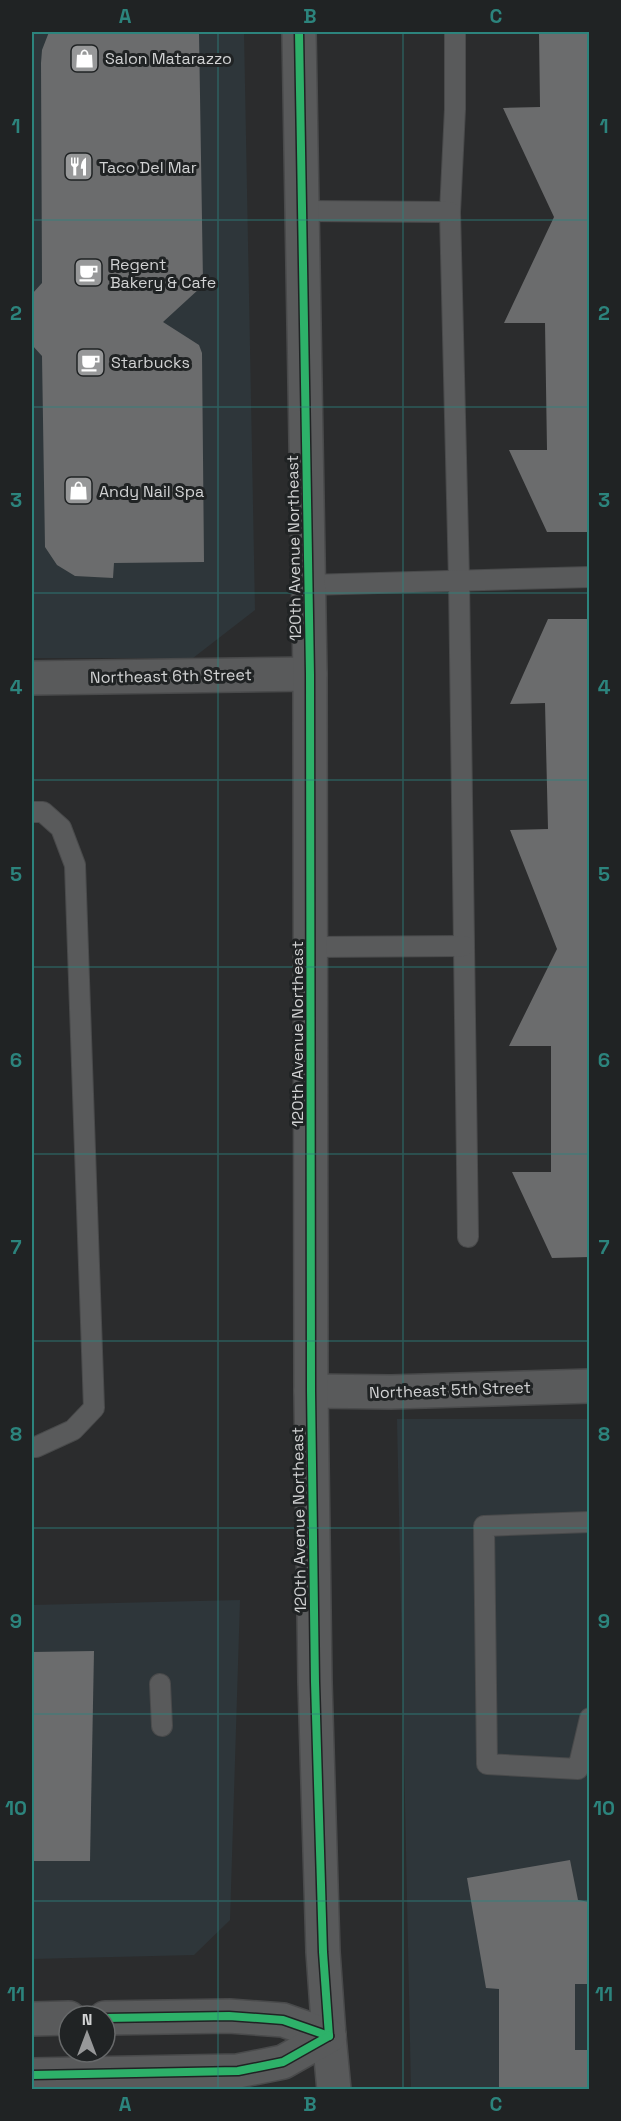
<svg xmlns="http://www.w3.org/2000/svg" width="621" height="2121" viewBox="0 0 621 2121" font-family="'Space Grotesk',sans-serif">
	<rect width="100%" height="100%" fill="#2b2c2d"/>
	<g fill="#2e363a">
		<polygon points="32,32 244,32 255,610 193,658 32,658"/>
		<polygon points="397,1419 589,1419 589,2089 411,2089"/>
		<polygon points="240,1600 230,1920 194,1955 32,1959 32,1605"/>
	</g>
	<g fill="#6b6c6d">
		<polygon points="49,32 110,32 110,34 199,33 203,282 199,289 163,322 199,345 202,353 204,562 114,563 113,578 75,576 57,565 45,547 42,356 32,345 32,294 42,283 41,63 42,50"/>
		<polygon points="539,32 590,32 590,532 547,532 509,450 547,450 545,323 504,323 554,217 503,108 540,107"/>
		<polygon points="548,619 590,619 590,1257 552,1258 512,1172 551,1172 551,1046 509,1046 557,949 510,830 548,829 545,703 510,704"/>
		<polygon points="94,1651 90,1861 32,1861 32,1652"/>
		<polygon points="570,1860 578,1900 590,1902 590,1984 575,1984 575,2050 588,2050 588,2090 499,2090 499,1989 486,1988 467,1878"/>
	</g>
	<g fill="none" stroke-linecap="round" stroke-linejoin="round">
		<defs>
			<g id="service">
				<polyline points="455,32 455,109 450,212 459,580 468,1237"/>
				<polyline points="302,211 450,212"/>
				<polyline points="308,585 590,577"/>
				<polyline points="32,812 43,812 61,828 75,865 94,1408 73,1430 36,1447 32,1447"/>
				<polyline points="311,947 464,946"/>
				<polyline points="590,1522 484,1526 487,1764 578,1769 590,1718"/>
				<polyline points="160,1684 162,1726"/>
			</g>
			<g id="minor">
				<polyline points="32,678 310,674"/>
				<polyline points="311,1391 391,1392 590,1386"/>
			</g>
			<polyline id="tertiary" points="329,2036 334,2090"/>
			<g id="secondary">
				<polyline points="299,32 310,674 311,1391 315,1682 323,1952 329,2036"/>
				<polyline points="105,2018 229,2016 283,2020 329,2036"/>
				<polyline points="32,2019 69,2018"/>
				<polyline points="32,2075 238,2071 283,2062 329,2036"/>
			</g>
		</defs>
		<use href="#service" stroke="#494a4b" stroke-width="22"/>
		<use href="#minor" stroke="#494a4b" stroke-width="36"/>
		<use href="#tertiary" stroke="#494a4b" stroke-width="36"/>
		<use href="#secondary" stroke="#494a4b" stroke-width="36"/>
		<use href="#service" stroke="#595a5b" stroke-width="20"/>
		<use href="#minor" stroke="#595a5b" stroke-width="33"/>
		<use href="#tertiary" stroke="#595a5b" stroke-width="33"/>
		<use href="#secondary" stroke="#595a5b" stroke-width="33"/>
		<defs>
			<g id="cycleway">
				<polyline points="299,32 310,674 311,1391 315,1682 323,1952 329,2036"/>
				<polyline points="105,2018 229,2016 283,2020 329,2036"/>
				<polyline points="32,2075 238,2071 283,2062 329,2036"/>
			</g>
		</defs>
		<use href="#cycleway" stroke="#202324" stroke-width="11"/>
		<use href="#cycleway" stroke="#2db169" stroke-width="8"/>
	</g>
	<path fill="none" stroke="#2c847d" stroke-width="1.5" stroke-opacity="0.55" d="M 218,32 L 218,2090M 403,32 L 403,2090M 32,220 L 590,220M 32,407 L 590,407M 32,593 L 590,593M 32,780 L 590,780M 32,967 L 590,967M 32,1154 L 590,1154M 32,1341 L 590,1341M 32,1528 L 590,1528M 32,1714 L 590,1714M 32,1901 L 590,1901"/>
	<defs>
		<symbol id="shop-square" viewBox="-11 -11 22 22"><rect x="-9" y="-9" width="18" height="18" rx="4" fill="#979899" stroke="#202324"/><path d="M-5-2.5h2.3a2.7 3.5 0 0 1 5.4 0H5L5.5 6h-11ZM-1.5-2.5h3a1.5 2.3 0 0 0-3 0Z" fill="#fff"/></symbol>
		<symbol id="restaurant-square" viewBox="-11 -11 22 22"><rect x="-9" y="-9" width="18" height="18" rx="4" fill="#979899" stroke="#202324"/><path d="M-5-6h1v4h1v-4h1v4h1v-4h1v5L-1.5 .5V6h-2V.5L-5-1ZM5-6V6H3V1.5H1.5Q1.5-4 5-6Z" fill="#fff"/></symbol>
		<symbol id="cafe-square" viewBox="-11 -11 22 22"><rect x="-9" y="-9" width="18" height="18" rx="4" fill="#979899" stroke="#202324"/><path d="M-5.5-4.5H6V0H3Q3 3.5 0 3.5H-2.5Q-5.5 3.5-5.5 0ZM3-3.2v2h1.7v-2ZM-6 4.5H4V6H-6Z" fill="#fff"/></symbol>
	</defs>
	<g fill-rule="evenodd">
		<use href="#shop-square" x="68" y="42" width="33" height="33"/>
		<use href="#restaurant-square" x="62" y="150" width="33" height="33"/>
		<use href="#cafe-square" x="72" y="256" width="33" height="33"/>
		<use href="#cafe-square" x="74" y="346" width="33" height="33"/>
		<use href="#shop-square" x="62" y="474" width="33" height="33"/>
	</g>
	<g text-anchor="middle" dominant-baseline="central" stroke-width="6" stroke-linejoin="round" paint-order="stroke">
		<g font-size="16" fill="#d1d2d3" stroke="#202324" text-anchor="start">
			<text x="105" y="58">Salon Matarazzo</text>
			<text x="99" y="167">Taco Del Mar</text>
			<text x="110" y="264">Regent<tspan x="110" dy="18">Bakery &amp; Cafe</tspan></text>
			<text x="111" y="362">Starbucks</text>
			<text x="99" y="491">Andy Nail Spa</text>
		</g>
		<g font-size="16" fill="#d1d2d3" stroke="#202324">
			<text transform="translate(294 548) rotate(-91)">120th Avenue Northeast</text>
			<text transform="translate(171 676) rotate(-1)">Northeast 6th Street</text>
			<text transform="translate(297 1034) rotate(-90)">120th Avenue Northeast</text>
			<text transform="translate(450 1390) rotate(-2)">Northeast 5th Street</text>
			<text transform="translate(299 1520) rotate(-91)">120th Avenue Northeast</text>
		</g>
	</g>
	<rect width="621" height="2121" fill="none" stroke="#202324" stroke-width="66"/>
	<g transform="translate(87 2034)"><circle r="28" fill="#202324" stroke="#67696a" stroke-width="1.5"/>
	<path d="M0-4.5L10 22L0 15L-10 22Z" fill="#979899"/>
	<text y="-9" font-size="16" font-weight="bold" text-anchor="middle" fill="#d1d2d3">N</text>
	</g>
	<rect x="33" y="33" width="555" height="2055" fill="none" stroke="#2c847d" stroke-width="2"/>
	<g font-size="20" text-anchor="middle" font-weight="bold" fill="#2c847d">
		<text x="125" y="23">A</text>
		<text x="310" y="23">B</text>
		<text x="496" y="23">C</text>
		<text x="16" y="133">1</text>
		<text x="604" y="133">1</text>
		<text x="16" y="320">2</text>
		<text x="604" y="320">2</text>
		<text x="16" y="507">3</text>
		<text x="604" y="507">3</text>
		<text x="16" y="694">4</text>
		<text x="604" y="694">4</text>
		<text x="16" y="881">5</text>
		<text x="604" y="881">5</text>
		<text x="16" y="1067">6</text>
		<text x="604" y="1067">6</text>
		<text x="16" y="1254">7</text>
		<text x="604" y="1254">7</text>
		<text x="16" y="1441">8</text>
		<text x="604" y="1441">8</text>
		<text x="16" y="1628">9</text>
		<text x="604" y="1628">9</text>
		<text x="16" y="1815">10</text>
		<text x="604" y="1815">10</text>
		<text x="16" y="2001">11</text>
		<text x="604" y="2001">11</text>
		<text x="125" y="2111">A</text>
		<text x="310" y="2111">B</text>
		<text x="496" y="2111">C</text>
	</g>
</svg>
